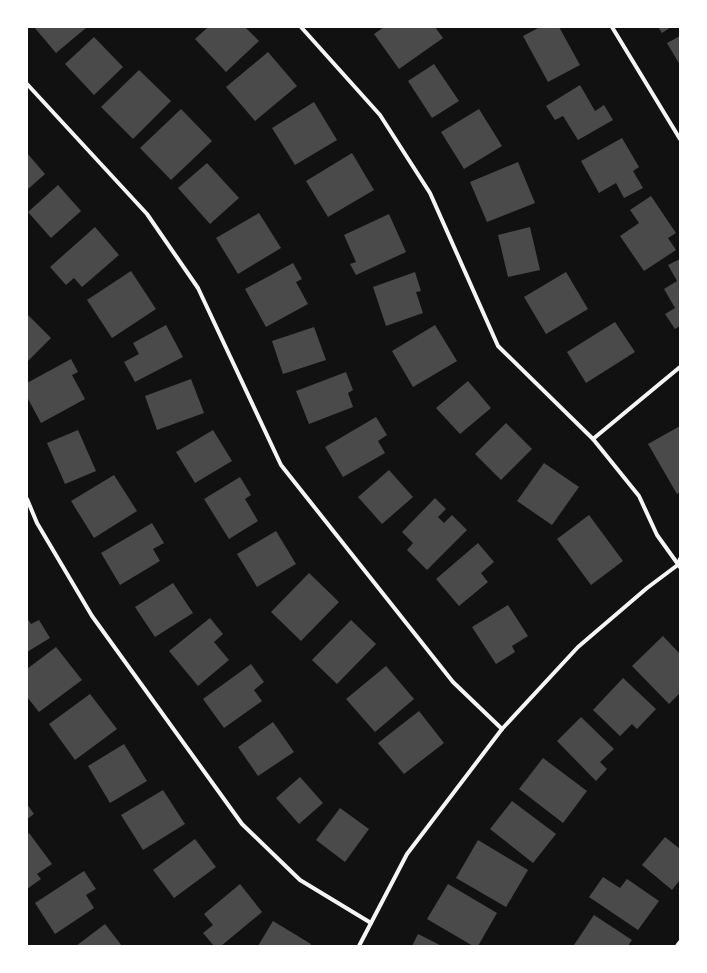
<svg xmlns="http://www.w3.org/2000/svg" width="707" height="973" viewBox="0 0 707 973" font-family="'Varela Round',sans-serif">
	<rect width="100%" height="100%" fill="#111"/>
	<g fill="#4a4a4a">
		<polygon points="34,27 87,27 56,53"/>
		<polygon points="208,27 245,27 259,41 226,72 195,39"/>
		<polygon points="384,27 435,27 443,38 399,69 374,34"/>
		<polygon points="540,27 559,27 580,65 548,82 523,36"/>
		<polygon points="658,27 671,27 662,33"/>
		<polygon points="680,36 680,65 667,43"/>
		<polygon points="94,37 123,67 94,95 65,64"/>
		<polygon points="268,52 297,86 255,121 226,87"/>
		<polygon points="434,64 459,101 432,118 408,81"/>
		<polygon points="139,70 171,101 133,139 101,107"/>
		<polygon points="580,85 595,111 604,105 613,120 578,140 563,116 555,120 546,106"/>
		<polygon points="314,102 337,140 295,165 272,128"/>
		<polygon points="181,109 212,141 171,180 140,148"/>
		<polygon points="479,109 502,146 464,169 441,132"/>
		<polygon points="622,138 639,167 633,171 643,188 624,198 616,183 599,193 581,161"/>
		<polygon points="27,153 45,174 27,190"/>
		<polygon points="352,153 374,190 328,217 306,181"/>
		<polygon points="518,162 535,203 487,222 470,182"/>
		<polygon points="207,163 239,198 210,224 178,188"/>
		<polygon points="58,185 81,211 51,238 28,212"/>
		<polygon points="651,196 676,233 668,238 676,250 644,271 620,236 639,223 630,210"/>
		<polygon points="259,213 281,248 238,274 216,238"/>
		<polygon points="389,214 406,252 356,275 350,264 356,262 344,235"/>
		<polygon points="95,227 119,255 82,287 74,278 66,285 50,267"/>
		<polygon points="530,227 540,270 508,277 498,235"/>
		<polygon points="680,259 680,326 675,329 665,314 675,308 664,289 677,281 668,265"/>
		<polygon points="293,263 302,279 296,282 308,304 266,327 245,289"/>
		<polygon points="131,271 156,309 112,338 87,300"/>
		<polygon points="415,272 421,291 416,292 423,313 386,326 373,287"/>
		<polygon points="566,272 588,309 546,334 524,297"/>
		<polygon points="27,314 51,338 27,362"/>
		<polygon points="615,322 635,352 586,383 567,352"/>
		<polygon points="166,325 183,357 135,382 124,362 139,354 133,343"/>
		<polygon points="435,325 457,361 413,387 392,351"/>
		<polygon points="314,327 326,360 283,374 272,341"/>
		<polygon points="71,359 78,372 72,375 85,399 41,423 27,397 27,383"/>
		<polygon points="346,372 353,390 348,393 353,407 309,424 296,391"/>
		<polygon points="191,379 204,413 157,430 145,396"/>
		<polygon points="468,381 491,408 460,434 436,408"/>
		<polygon points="376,417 387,435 378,441 385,453 343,477 325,447"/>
		<polygon points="506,423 532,449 501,480 475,454"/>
		<polygon points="680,426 680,492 677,494 648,444"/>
		<polygon points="78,430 96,471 65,484 47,443"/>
		<polygon points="213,430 232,461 195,483 176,452"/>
		<polygon points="544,463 579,487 552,525 517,501"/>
		<polygon points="389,470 413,497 382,524 358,497"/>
		<polygon points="114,475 137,511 94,538 71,501"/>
		<polygon points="240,477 251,495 245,499 258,521 229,539 204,499"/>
		<polygon points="435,498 446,509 438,517 444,523 452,515 467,530 427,570 407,550 413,543 402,532"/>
		<polygon points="589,515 623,561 591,585 557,539"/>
		<polygon points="152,523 164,543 153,549 160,561 120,585 101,553"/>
		<polygon points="276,531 296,564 257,587 237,554"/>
		<polygon points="478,543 494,562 481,573 488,582 459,606 436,579"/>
		<polygon points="309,573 339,602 301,641 271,612"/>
		<polygon points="173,583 193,613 155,637 135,607"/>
		<polygon points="508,605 528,636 512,646 515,652 496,664 472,627"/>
		<polygon points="27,618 31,624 39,620 50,638 27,652"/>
		<polygon points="210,618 223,634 214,642 229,660 198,686 169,651"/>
		<polygon points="351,620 376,644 337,684 312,660"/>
		<polygon points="663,636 680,654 680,693 669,704 632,666"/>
		<polygon points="56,647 82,680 39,712 27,697 27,669"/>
		<polygon points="251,664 264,682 254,690 262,701 224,728 203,699"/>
		<polygon points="386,666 414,699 375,732 346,699"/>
		<polygon points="623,678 656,709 637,729 632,724 620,736 593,710"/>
		<polygon points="90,694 117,729 75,760 49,724"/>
		<polygon points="419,711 444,743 404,774 378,743"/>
		<polygon points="581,717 614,749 600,762 607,769 596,781 557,741"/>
		<polygon points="273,722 294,752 258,776 238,747"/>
		<polygon points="124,744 147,781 110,803 88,766"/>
		<polygon points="543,758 587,791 563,823 519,789"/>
		<polygon points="300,777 323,803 299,824 276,798"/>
		<polygon points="163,790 185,824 143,850 121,815"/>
		<polygon points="512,801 556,834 533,863 490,829"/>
		<polygon points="27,804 34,814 27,819"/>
		<polygon points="340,808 369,829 345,862 316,840"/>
		<polygon points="29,833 52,864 37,874 41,879 27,889 27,835"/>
		<polygon points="665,837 680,849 680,880 672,890 642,865"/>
		<polygon points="195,839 216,867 174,898 153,870"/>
		<polygon points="478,840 528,870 506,907 456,878"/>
		<polygon points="84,871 96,889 86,895 94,908 55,934 35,903"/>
		<polygon points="603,877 620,888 627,879 659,901 638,930 589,897"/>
		<polygon points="240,884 262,912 221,946 214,946 203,933 213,925 204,914"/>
		<polygon points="448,884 497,913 478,946 473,946 427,919"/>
		<polygon points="594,915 632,940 628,946 574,945"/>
		<polygon points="273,921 311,944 310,946 258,946"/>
		<polygon points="105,924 122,946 76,946"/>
		<polygon points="418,934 442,946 412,946"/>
	</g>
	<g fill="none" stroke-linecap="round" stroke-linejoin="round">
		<g stroke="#f5f5f5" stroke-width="4">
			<polyline points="301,27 380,115 430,193 498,346 593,439 639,496 657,535 680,567"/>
			<polyline points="612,27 680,139"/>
			<polyline points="27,84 147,214 198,288 281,465 453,682 502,729"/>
			<polyline points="593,439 680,367"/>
			<polyline points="27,499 37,523 92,616 242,824 300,880 371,923"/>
			<polyline points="678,564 680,559"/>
			<polyline points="359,946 407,854 502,729 578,647 647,588 679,564"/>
			<polyline points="677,946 680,942"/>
		</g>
	</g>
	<rect width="707" height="973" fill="none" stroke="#ffffff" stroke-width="56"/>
</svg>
